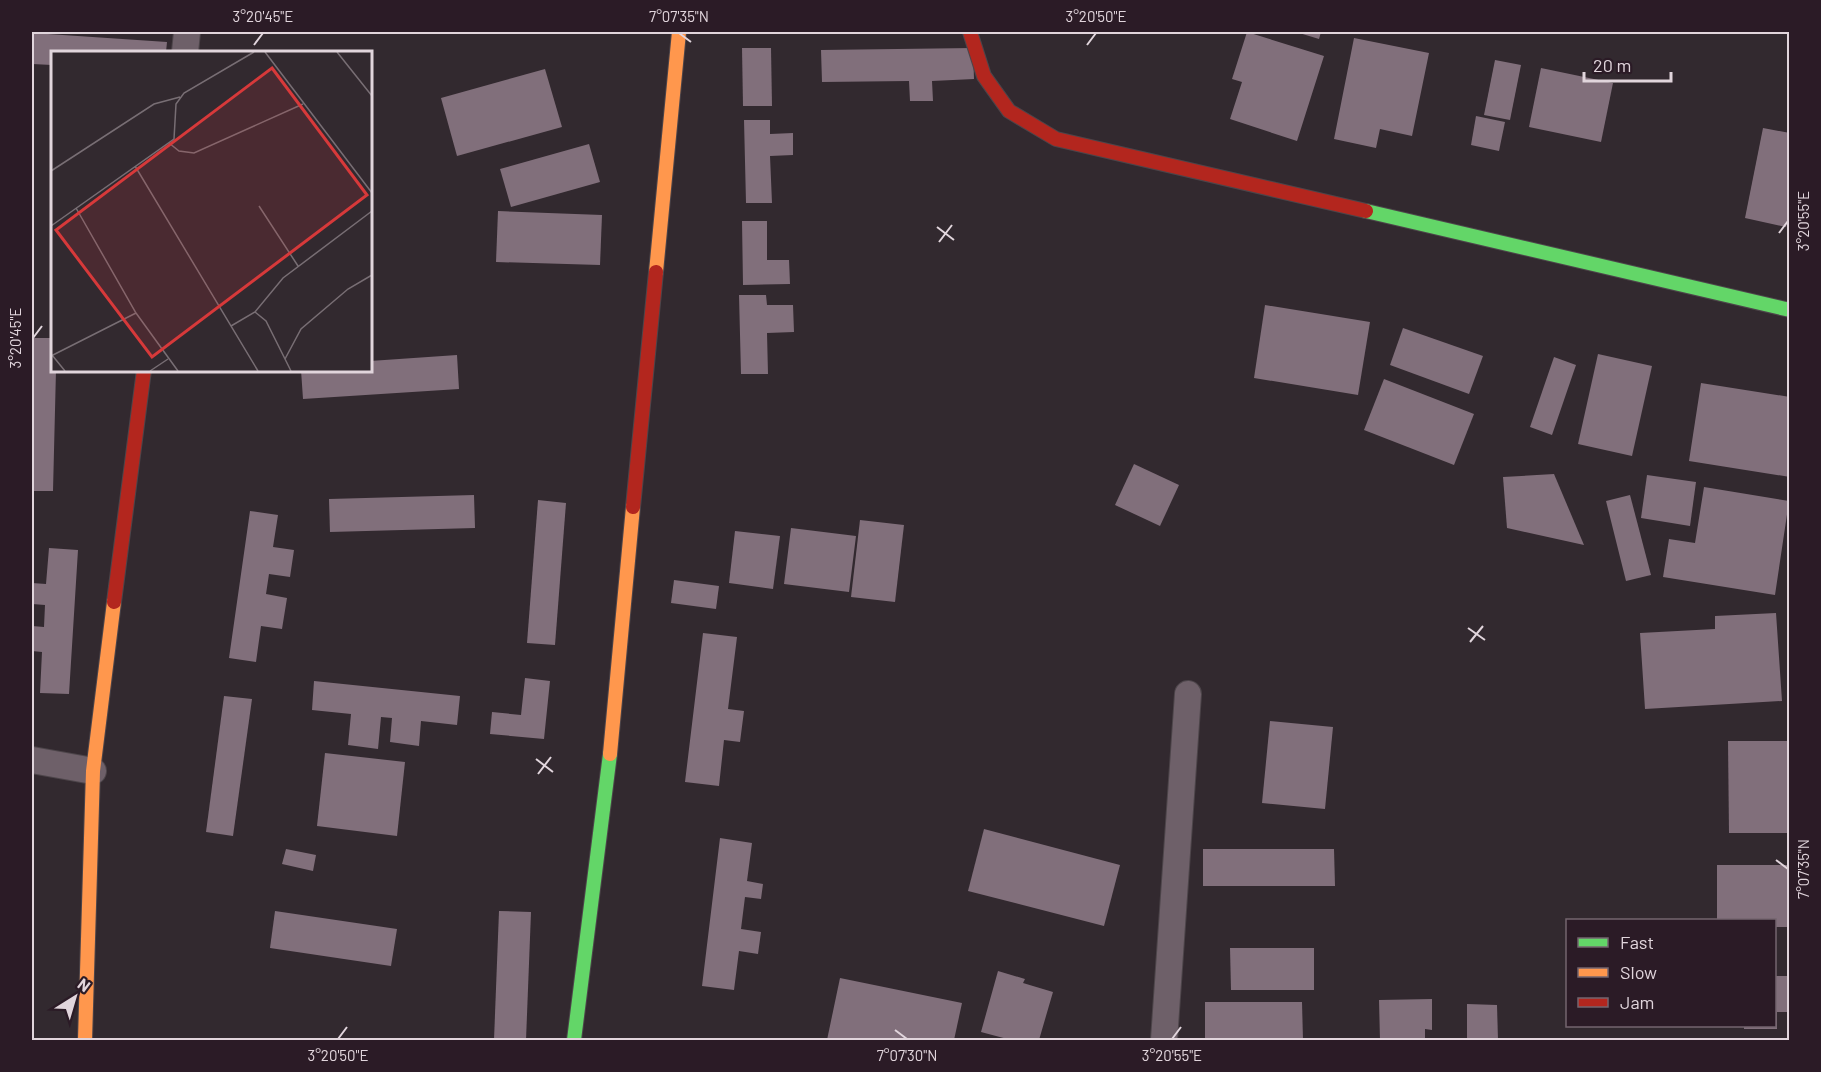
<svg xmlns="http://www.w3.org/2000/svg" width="1821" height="1072" viewBox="0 0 1821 1072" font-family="Barlow,sans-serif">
	<rect width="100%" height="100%" fill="#32292f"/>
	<g fill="#816f7b">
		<polygon points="1247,32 1324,56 1297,141 1230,119 1242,82 1232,79"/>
		<polygon points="1296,32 1321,32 1319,39"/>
		<polygon points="33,33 167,42 166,52 52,52 52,65 32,64"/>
		<polygon points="1354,38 1429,53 1412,136 1380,129 1376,148 1334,139"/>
		<polygon points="742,48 771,48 772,106 743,106"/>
		<polygon points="973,48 974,79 932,81 933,101 910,101 909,81 822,82 821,50"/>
		<polygon points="1495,60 1521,65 1510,120 1484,115"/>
		<polygon points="1541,68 1613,83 1601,142 1529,127"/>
		<polygon points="545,69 562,127 457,156 441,98"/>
		<polygon points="1476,116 1505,122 1499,151 1471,145"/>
		<polygon points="744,120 770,120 770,134 793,133 793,155 770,156 772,203 746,203"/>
		<polygon points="1763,128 1790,133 1790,210 1786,227 1745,218"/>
		<polygon points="589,144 600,182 511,207 500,169"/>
		<polygon points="498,211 602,215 600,265 496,262"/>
		<polygon points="742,221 767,221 767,260 789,260 790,284 743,285"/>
		<polygon points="739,295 766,295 767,305 793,305 794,332 767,333 768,374 741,374"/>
		<polygon points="1265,305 1370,322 1358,395 1254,378"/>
		<polygon points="1403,328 1483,356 1469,394 1390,365"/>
		<polygon points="32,338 52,338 52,370 56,370 53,491 32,491"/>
		<polygon points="1598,354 1652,366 1632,456 1578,444"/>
		<polygon points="457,355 459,389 303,399 301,370 370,370 370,361"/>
		<polygon points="1554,357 1576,365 1552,435 1530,427"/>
		<polygon points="1384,379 1474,414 1454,465 1364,430"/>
		<polygon points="1701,383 1790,397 1790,477 1689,461"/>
		<polygon points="1134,464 1179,485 1160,526 1115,505"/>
		<polygon points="1554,474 1584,545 1507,528 1503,477"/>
		<polygon points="1647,475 1696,482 1690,526 1641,518"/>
		<polygon points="1704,487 1789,501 1775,595 1663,577 1669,539 1695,543"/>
		<polygon points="474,495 475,528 330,532 329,499"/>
		<polygon points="1630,495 1651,575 1626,581 1606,501"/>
		<polygon points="538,500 566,503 555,645 527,643"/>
		<polygon points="250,511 278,515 273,547 294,550 290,577 269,574 266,594 287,598 282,629 261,626 256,662 229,658"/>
		<polygon points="860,520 904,525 895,602 851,597"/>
		<polygon points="791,528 856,536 849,592 784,584"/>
		<polygon points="735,531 780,536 773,589 729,583"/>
		<polygon points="49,548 78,550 69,694 40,693 42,652 32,651 32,626 44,627 45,605 32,604 32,583 46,584"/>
		<polygon points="674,580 719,586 716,609 671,603"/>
		<polygon points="1776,613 1782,701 1645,709 1640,633 1715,629 1715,616"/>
		<polygon points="703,633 737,637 728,709 744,711 740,742 724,740 719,786 685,782"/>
		<polygon points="525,678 550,681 544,739 490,734 492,712 521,715"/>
		<polygon points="314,681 460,696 457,725 421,721 419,746 390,742 392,718 381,717 378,749 348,745 351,714 312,710"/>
		<polygon points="224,696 252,699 233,836 206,832"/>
		<polygon points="1270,721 1333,727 1325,809 1262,803"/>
		<polygon points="1728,741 1790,741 1790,833 1729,833"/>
		<polygon points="325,753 405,762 397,836 317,826"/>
		<polygon points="984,829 1120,865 1104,926 968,891"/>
		<polygon points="720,838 752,843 747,881 763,884 761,899 745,897 741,929 761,932 758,954 739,951 734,990 702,986"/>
		<polygon points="286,849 316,855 313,871 282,864"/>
		<polygon points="1203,849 1334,849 1335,886 1203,886"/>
		<polygon points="1717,865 1790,865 1790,927 1774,927 1774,920 1717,920"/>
		<polygon points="275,911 397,929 391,966 270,948"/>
		<polygon points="499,911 531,912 526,1040 494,1040"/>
		<polygon points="1230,948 1314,948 1314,990 1231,990"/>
		<polygon points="998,971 1025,979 1023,983 1053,992 1039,1040 1011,1040 981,1032"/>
		<polygon points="1774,976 1790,976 1790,1012 1777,1012 1777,1029 1744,1029 1744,1026 1774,1026"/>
		<polygon points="840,978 962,1003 954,1040 827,1040"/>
		<polygon points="1432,999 1432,1030 1425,1029 1425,1040 1380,1040 1379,1000"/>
		<polygon points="1205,1002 1302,1002 1303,1040 1205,1040"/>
		<polygon points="1467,1004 1497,1005 1498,1040 1467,1040"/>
	</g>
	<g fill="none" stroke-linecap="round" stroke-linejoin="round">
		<defs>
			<g id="street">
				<polyline points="185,52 187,32"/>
				<polyline points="32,760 93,771"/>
				<polyline points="1164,1040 1188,694"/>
			</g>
			<g id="fast">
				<polyline points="1366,211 1790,310"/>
				<polyline points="574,1040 610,754"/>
			</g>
			<g id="slow">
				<polyline points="656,272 679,32"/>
				<polyline points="610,754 633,507"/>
				<polyline points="85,1040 93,771 114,602"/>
			</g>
			<g id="jam">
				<polyline points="970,32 984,76 1009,111 1056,139 1366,211"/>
				<polyline points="633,507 656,272"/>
				<polyline points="114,602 144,370"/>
			</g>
		</defs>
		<use href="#street" stroke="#4d454a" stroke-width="28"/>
		<use href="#fast" stroke="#4d454a" stroke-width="16"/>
		<use href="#slow" stroke="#4d454a" stroke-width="16"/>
		<use href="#jam" stroke="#4d454a" stroke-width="16"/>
		<use href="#street" stroke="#6e6069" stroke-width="26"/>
		<use href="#fast" stroke="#63d668" stroke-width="14"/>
		<use href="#slow" stroke="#ff974d" stroke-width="14"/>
		<use href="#jam" stroke="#b3261e" stroke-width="14"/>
	</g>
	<path fill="none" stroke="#e1d5dc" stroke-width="2" d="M 679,33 L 691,42M 254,45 L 263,33M 1087,45 L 1096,33M 937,227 L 954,240M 1779,233 L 1788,221M 939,242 L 952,225M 33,338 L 42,326M 1468,628 L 1485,640M 1470,642 L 1483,626M 536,759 L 553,772M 538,774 L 551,757M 1776,860 L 1788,869M 895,1030 L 907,1039M 338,1039 L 347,1027M 1172,1039 L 1181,1027"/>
	<g transform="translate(51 51)">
		<rect width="321" height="321" fill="#32292f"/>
		<path fill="none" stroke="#786e74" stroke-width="1.5" d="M 214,1 L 321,142M 286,1 L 321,45M 118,92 L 128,100 L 143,102 L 252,53M 84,115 L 207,320M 0,120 L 103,53 L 129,46M 208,155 L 247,215M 25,157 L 85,262 L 127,320M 0,175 L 123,88 L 125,53 L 133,42 L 203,1M 204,261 L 215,270 L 240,320M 180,275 L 204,261 L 232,227 L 321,160M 1,304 L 14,320M 0,305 L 85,262M 234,308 L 250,278 L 297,238 L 321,224M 99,320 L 117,308"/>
		<path fill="#d7393a" fill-opacity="0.15" stroke="#d7393a" stroke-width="3" d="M 221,17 L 316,144 L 101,306 L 5,179 Z"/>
		<rect width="321" height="321" fill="none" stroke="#e1d5dc" stroke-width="3"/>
	</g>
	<rect width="1821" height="1072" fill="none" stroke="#2b1b26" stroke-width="66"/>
	<rect x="1566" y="919" width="210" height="108" fill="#2b1b26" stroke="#74656f" stroke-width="1.5"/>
	<rect x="1578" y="938" width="30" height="9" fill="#63d668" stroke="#74656f" stroke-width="1.5"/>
	<text x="1620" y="949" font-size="18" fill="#e1d5dc">Fast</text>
	<rect x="1578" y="968" width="30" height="9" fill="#ff974d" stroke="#74656f" stroke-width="1.5"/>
	<text x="1620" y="979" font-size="18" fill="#e1d5dc">Slow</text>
	<rect x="1578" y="998" width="30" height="9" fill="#b3261e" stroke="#74656f" stroke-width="1.5"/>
	<text x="1620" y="1009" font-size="18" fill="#e1d5dc">Jam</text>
	<g transform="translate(75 997) rotate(37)" stroke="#2b1b26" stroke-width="4.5" paint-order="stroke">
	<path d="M0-4.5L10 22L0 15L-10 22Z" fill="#e1d5dc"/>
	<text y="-9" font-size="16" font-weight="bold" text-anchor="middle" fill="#e1d5dc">N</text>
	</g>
	<path d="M1584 72v9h87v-9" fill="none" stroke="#e1d5dc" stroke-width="3"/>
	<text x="1593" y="72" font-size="18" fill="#e1d5dc" stroke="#2b1b26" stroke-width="4.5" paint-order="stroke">20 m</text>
	<rect x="33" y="33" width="1755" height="1006" fill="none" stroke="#e1d5dc" stroke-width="2"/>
	<g font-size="15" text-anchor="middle" fill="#e1d5dc">
		<text x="263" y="22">3°20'45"E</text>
		<text x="679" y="22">7°07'35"N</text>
		<text x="1096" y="22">3°20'50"E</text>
		<text transform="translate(1804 221) rotate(-90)" y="5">3°20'55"E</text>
		<text transform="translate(16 338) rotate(-90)" y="5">3°20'45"E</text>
		<text transform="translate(1804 869) rotate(-90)" y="5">7°07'35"N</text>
		<text x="338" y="1061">3°20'50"E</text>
		<text x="907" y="1061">7°07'30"N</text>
		<text x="1172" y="1061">3°20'55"E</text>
	</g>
</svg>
